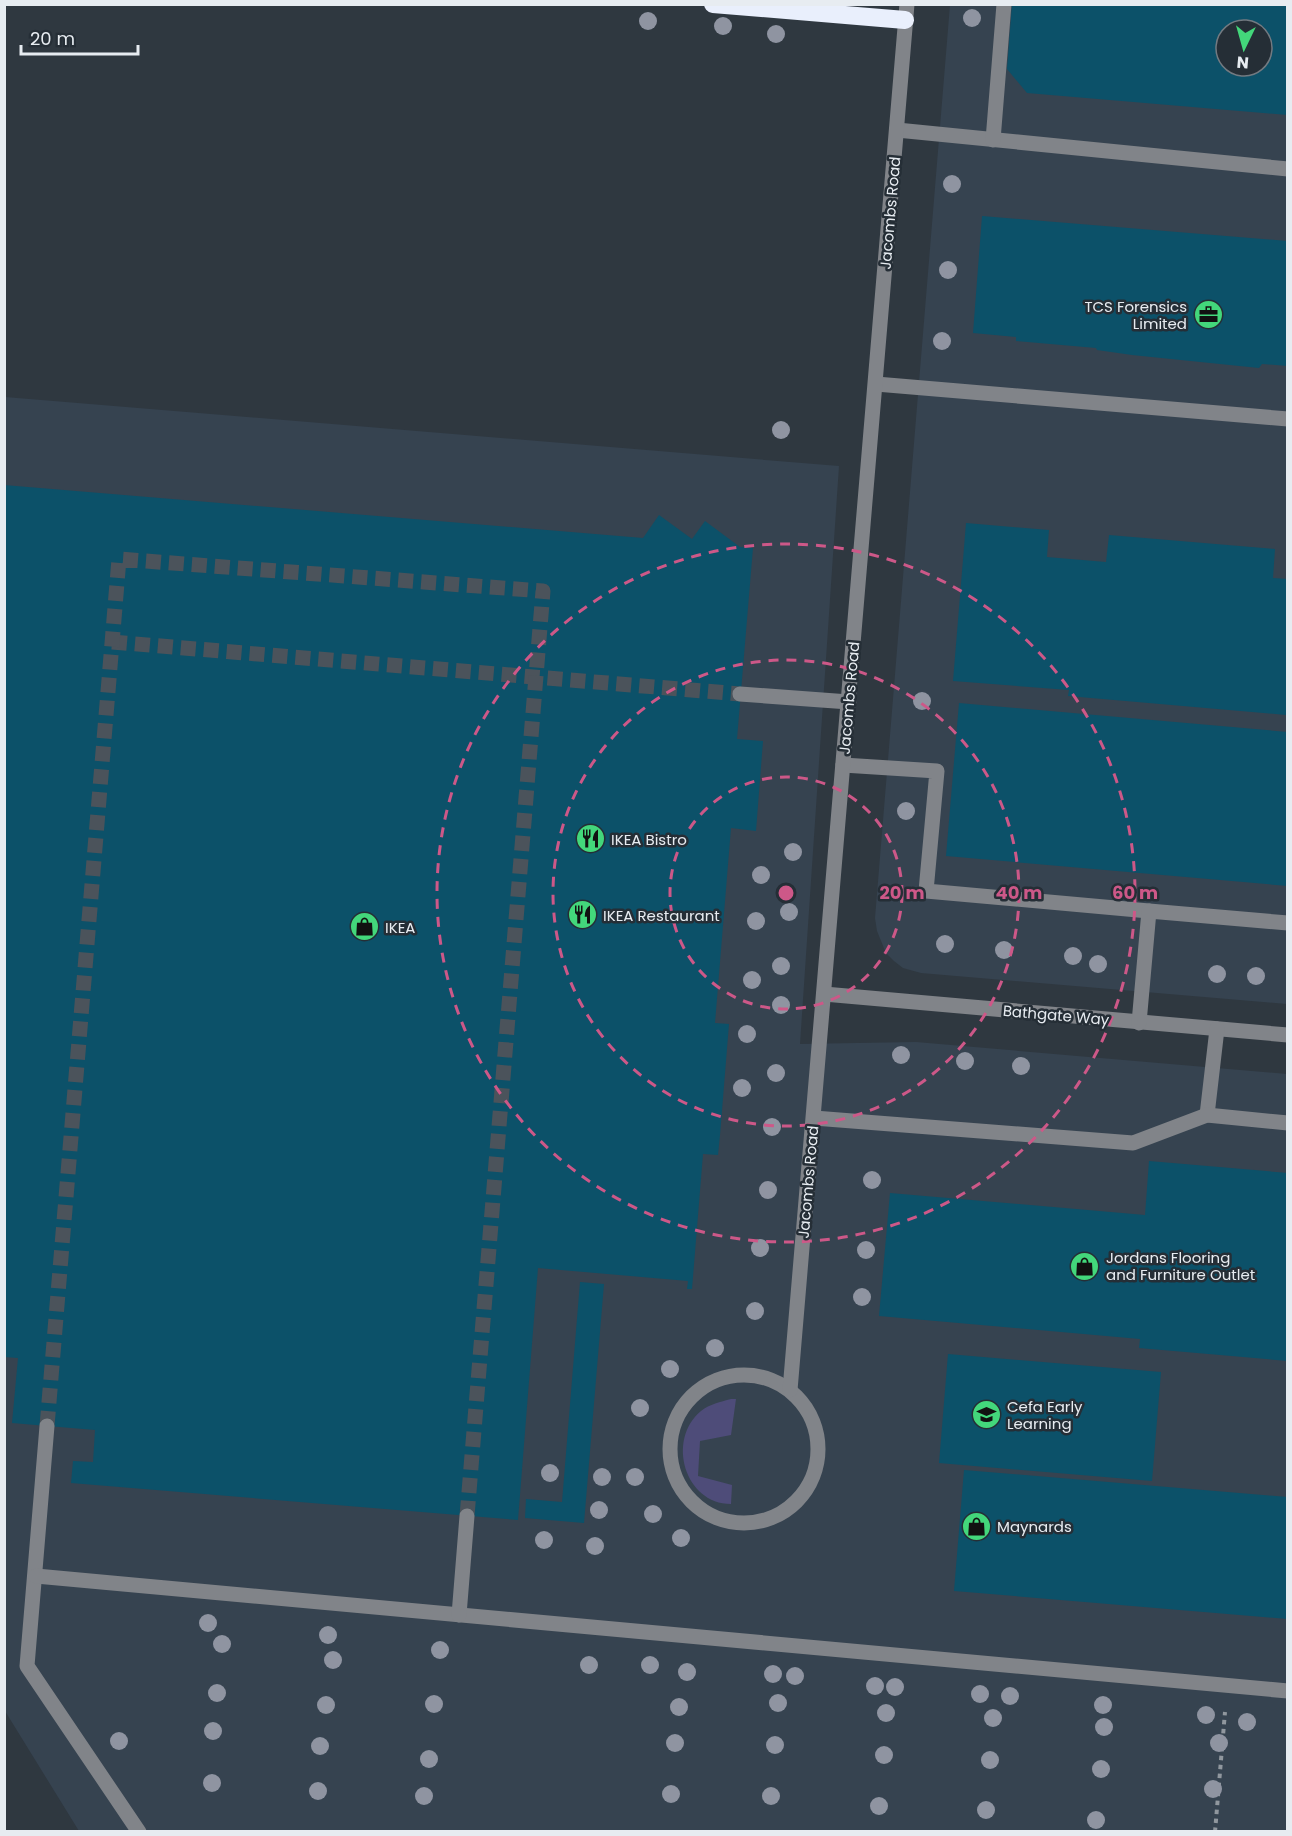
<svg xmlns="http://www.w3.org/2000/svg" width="1292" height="1836" viewBox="0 0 1292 1836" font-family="Poppins,sans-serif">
	<rect width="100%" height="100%" fill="#2f3840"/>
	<g fill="#364350" fill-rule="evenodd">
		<path d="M 950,5 L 1287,5 L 1287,1004 L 921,973 L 903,968 L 894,961 L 886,953 L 877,931 L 875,918 ZM 1226,30 L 1262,30 L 1262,66 L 1226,66 Z"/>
		<polygon points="5,397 839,466 800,1044 916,1042 1287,1074 1287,1831 79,1831 5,1711"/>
	</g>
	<path fill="#4e4c79" d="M 731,1399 L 736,1399 L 731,1435 L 700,1441 L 698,1476 L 732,1485 L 731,1504 C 685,1504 666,1440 701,1411 C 710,1404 720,1402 731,1399 Z"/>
	<g fill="#0c5169" fill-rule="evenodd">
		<path d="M 1012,4 L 1288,4 L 1288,115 L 1027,93 L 1007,69 ZM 1226,30 L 1262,30 L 1262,66 L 1226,66 Z"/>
		<polygon points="982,216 1288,241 1288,366 1262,364 1259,368 1132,355 1097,350 1096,348 1016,341 1016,337 973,333"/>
		<polygon points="4,485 643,538 659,515 692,539 705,521 740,547 753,548 737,739 763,741 756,831 731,828 715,1023 729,1024 720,1135 718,1155 703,1154 692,1289 687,1289 688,1281 538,1268 518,1520 71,1483 73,1461 93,1462 95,1430 12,1423 18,1358 4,1357"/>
		<polygon points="966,523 1049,530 1047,557 1106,562 1109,535 1275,549 1273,578 1288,579 1286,715 1068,696 1069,690 953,681"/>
		<polygon points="959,703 1288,732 1288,886 946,856"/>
		<polygon points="1149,1161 1288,1173 1288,1361 1139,1348 1140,1339 879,1316 890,1193 1145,1215"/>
		<polygon points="580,1282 604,1284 584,1523 525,1518 526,1499 562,1502"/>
		<polygon points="948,1354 1161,1372 1152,1481 939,1463"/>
		<polygon points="964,1470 1288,1497 1288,1619 954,1591"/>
	</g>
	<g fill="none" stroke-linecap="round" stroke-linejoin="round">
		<g stroke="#4b535b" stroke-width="15" stroke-dasharray="15 8" stroke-linecap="butt">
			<polyline points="112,642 740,694"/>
			<polyline points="47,1426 119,559 543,591 467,1516"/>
		</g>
		<polyline stroke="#90979e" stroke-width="4" stroke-dasharray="4.5 4.5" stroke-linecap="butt" points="1215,1832 1225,1712"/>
		<g stroke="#818489" stroke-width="15">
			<polyline points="897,130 1288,169"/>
			<polyline points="993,140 1004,4"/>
			<polyline points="876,384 1288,419"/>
			<polyline points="740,694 849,702"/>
			<polyline points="843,765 937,771 926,891 1149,911"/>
			<polyline points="824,994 1288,1035"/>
			<polyline points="1139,1023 1149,911 1288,923"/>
			<polyline points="1207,1115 1217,1029"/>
			<polyline points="814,1118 1133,1143 1207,1115 1288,1123"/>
			<circle cx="744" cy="1449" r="74"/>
			<polyline points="790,1390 907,4"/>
			<polyline points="47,1426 27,1666 139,1832"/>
			<polyline points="36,1576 1288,1691"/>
			<polyline points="459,1615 467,1516"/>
		</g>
		<polyline stroke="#e9effc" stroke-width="18" points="713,4 905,20"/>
	</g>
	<g fill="#8f94a1">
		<circle cx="972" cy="18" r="9"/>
		<circle cx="648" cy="21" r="9"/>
		<circle cx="723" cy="26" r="9"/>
		<circle cx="776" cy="34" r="9"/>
		<circle cx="952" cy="184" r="9"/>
		<circle cx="948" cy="270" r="9"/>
		<circle cx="942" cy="341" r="9"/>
		<circle cx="781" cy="430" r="9"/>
		<circle cx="922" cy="701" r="9"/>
		<circle cx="906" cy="811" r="9"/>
		<circle cx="793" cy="852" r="9"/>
		<circle cx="761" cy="875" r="9"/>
		<circle cx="789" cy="912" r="9"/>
		<circle cx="756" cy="921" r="9"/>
		<circle cx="945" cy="944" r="9"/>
		<circle cx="1004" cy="950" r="9"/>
		<circle cx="1073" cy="956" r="9"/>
		<circle cx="1098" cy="964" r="9"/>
		<circle cx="781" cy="966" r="9"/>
		<circle cx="1217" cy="974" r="9"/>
		<circle cx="1256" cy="976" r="9"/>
		<circle cx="752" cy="980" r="9"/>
		<circle cx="781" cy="1005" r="9"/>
		<circle cx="747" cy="1034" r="9"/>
		<circle cx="901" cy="1055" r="9"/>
		<circle cx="965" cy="1061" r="9"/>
		<circle cx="1021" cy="1066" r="9"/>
		<circle cx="776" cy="1073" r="9"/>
		<circle cx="742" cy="1088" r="9"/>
		<circle cx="772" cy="1127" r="9"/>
		<circle cx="872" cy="1180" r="9"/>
		<circle cx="768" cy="1190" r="9"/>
		<circle cx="760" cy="1248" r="9"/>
		<circle cx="866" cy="1250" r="9"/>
		<circle cx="862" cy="1297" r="9"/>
		<circle cx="755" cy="1311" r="9"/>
		<circle cx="715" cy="1348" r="9"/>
		<circle cx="670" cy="1369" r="9"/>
		<circle cx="640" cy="1408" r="9"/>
		<circle cx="550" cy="1473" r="9"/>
		<circle cx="602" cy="1477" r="9"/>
		<circle cx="635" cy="1477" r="9"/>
		<circle cx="599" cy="1510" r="9"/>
		<circle cx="653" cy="1514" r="9"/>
		<circle cx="681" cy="1538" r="9"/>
		<circle cx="544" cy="1540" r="9"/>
		<circle cx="595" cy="1546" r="9"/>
		<circle cx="208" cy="1623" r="9"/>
		<circle cx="328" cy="1635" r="9"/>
		<circle cx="222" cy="1644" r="9"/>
		<circle cx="440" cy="1650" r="9"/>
		<circle cx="333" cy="1660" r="9"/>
		<circle cx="589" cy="1665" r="9"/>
		<circle cx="650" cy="1665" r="9"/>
		<circle cx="687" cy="1672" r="9"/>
		<circle cx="773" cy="1674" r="9"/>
		<circle cx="795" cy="1676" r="9"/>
		<circle cx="875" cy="1686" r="9"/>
		<circle cx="895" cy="1687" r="9"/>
		<circle cx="217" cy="1693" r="9"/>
		<circle cx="980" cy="1694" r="9"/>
		<circle cx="1010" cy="1696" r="9"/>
		<circle cx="778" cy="1703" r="9"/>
		<circle cx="434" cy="1704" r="9"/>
		<circle cx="326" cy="1705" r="9"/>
		<circle cx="1103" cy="1705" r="9"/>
		<circle cx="679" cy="1707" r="9"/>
		<circle cx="886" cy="1713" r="9"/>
		<circle cx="1206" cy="1715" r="9"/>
		<circle cx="993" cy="1718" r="9"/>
		<circle cx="1247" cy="1722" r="9"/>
		<circle cx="1104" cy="1727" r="9"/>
		<circle cx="213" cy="1731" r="9"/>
		<circle cx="119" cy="1741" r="9"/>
		<circle cx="675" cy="1743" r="9"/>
		<circle cx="1219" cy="1743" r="9"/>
		<circle cx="775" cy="1745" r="9"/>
		<circle cx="320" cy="1746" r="9"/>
		<circle cx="884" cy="1755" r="9"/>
		<circle cx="429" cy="1759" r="9"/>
		<circle cx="990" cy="1760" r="9"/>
		<circle cx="1101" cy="1769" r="9"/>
		<circle cx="212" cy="1783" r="9"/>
		<circle cx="1213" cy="1789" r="9"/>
		<circle cx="318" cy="1791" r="9"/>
		<circle cx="671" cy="1794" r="9"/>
		<circle cx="424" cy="1796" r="9"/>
		<circle cx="771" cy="1796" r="9"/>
		<circle cx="879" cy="1806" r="9"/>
		<circle cx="986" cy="1810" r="9"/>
		<circle cx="1096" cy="1820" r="9"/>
	</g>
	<g fill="none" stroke="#cd5888" stroke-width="3" stroke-dasharray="10 8">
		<circle cx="786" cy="893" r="116"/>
		<circle cx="786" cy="893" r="233"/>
		<circle cx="786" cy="893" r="349"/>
	</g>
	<defs>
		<symbol id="office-disc" viewBox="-11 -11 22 22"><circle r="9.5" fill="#43d77b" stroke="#252e36"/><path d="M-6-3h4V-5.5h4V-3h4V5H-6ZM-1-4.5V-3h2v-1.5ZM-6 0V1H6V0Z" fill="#111"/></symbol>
		<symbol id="restaurant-disc" viewBox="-11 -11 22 22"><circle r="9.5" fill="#43d77b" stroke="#252e36"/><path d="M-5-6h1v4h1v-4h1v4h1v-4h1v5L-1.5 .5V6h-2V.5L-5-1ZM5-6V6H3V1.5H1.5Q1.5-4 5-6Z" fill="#111"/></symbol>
		<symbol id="shop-disc" viewBox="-11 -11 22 22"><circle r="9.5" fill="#43d77b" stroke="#252e36"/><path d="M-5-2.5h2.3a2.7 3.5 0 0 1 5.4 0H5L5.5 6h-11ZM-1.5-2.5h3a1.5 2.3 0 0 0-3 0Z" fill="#111"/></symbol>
		<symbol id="school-disc" viewBox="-11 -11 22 22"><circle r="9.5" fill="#43d77b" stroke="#252e36"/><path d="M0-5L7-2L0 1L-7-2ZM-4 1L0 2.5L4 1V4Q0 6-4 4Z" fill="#111"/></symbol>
	</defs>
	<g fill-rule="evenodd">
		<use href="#office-disc" x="1192" y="298" width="33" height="33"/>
		<use href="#restaurant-disc" x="574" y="822" width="33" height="33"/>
		<use href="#restaurant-disc" x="566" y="898" width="33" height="33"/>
		<use href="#shop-disc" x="348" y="910" width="33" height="33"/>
		<use href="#shop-disc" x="1068" y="1250" width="33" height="33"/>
		<use href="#school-disc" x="970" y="1398" width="33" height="33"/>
		<use href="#shop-disc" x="960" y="1510" width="33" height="33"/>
	</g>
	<g text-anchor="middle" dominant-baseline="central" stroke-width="5" stroke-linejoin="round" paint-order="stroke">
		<g font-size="15" fill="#e7ecf1" stroke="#252e36">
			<text transform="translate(890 213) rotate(-85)">Jacombs Road</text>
			<text transform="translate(849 698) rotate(-85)">Jacombs Road</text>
			<text transform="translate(1056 1015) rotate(5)">Bathgate Way</text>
			<text transform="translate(808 1182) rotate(-85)">Jacombs Road</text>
		</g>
		<g font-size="15" fill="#e7ecf1" stroke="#252e36" text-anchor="start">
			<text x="1187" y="306" text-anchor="end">TCS Forensics<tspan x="1187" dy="17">Limited</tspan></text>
			<text x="611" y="839">IKEA Bistro</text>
			<text x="603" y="915">IKEA Restaurant</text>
			<text x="385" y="927">IKEA</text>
			<text x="1106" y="1257">Jordans Flooring<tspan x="1106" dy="17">and Furniture Outlet</tspan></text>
			<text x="1007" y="1406">Cefa Early<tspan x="1007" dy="17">Learning</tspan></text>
			<text x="997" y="1526">Maynards</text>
		</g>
	</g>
	<circle cx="786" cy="893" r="9" fill="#cd5888" stroke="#252e36" stroke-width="3"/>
	<g font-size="18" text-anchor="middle" font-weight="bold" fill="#cd5888" stroke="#252e36" stroke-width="5" stroke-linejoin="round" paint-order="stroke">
		<text x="902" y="899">20 m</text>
		<text x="1019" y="899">40 m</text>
		<text x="1135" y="899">60 m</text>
	</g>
	<rect width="1292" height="1836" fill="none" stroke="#e7ecf1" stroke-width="12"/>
	<g transform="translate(1244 48) rotate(185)"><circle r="28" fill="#252e36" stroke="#737a81" stroke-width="1.5"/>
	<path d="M0-4.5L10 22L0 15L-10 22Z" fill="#43d77b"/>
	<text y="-9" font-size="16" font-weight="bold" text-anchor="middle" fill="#e7ecf1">N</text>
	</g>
	<path d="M21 45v9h117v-9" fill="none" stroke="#e7ecf1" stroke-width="3"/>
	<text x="30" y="45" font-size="18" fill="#e7ecf1" stroke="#252e36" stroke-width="4.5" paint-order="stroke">20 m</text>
</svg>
